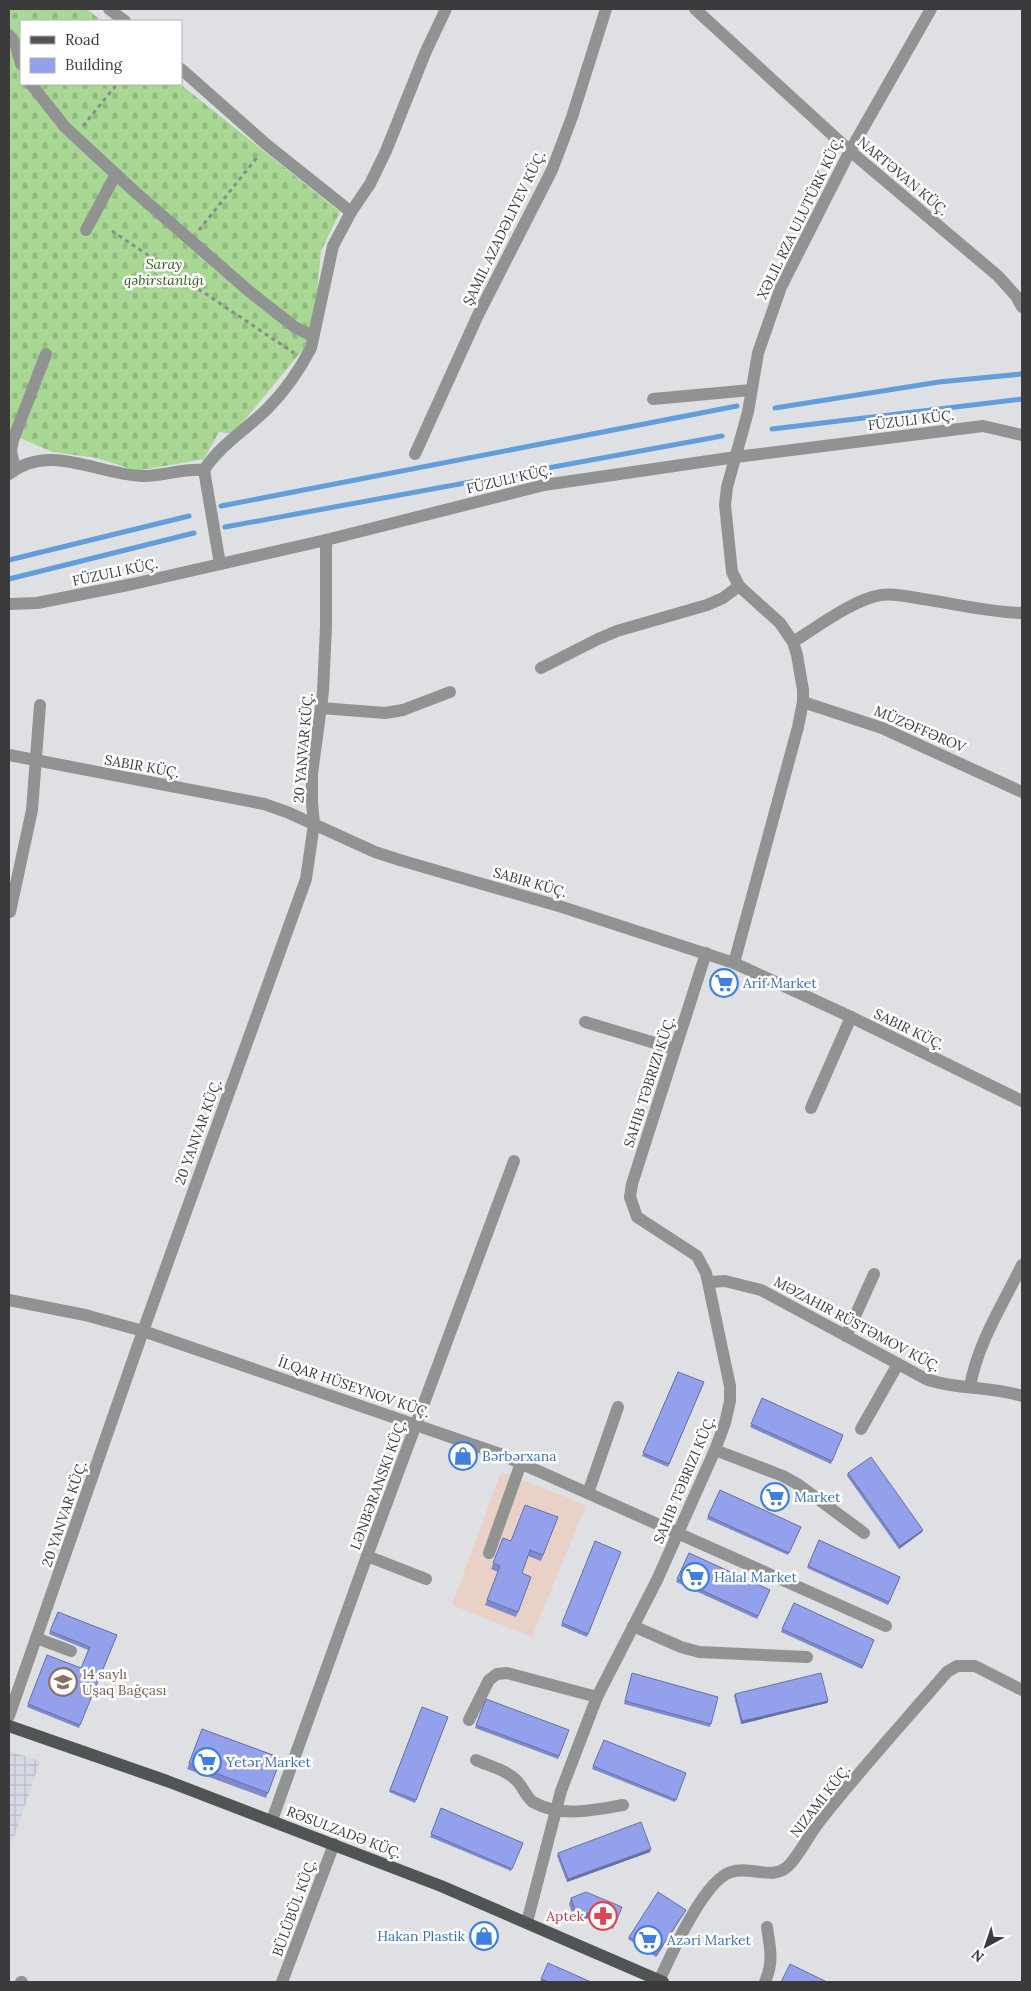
<svg xmlns="http://www.w3.org/2000/svg" width="1031" height="1991" viewBox="0 0 1031 1991" font-family="Lora,serif">
	<defs>
		<pattern id="industrial-grid" width="8" height="8" patternUnits="userSpaceOnUse" patternTransform="scale(1.25)"><rect width="8" height="8" fill="#d6d8e3"/><path d="M0 4h8M4 0v8" fill="none" stroke="#b9bac4"/></pattern>
		<pattern id="cemetery-stones" width="16" height="16" patternUnits="userSpaceOnUse" patternTransform="scale(1.25)"><rect width="16" height="16" fill="#a8d893"/><path d="M2 7V4a2 2 0 0 1 4 0v3zM10 15v-3a2 2 0 0 1 4 0v3z" fill="#92ba80"/></pattern>
	</defs>
	<rect width="100%" height="100%" fill="#dfe0e3"/>
	<polygon fill="url(#industrial-grid)" points="9,1751 40,1761 13,1841 9,1840"/>
	<polygon fill="#e9d1c8" points="501,1472 586,1505 532,1637 452,1605"/>
	<polygon fill="url(#cemetery-stones)" points="9,9 87,9 102,21 21,21 21,84 180,84 340,212 321,251 316,304 305,347 233,434 219,432 204,459 137,471 97,458 52,452 11,434 9,439"/>
	<g fill="none" stroke-linecap="round" stroke-linejoin="round">
		<g stroke="#619edb" stroke-width="5">
			<polyline points="775,408 939,382 1022,374"/>
			<polyline points="772,429 1022,399"/>
			<polyline points="221,506 737,406"/>
			<polyline points="225,527 722,436"/>
			<polyline points="9,560 189,516"/>
			<polyline points="9,579 194,533"/>
		</g>
		<g stroke="#8b8b8e" stroke-width="3" stroke-dasharray="4 4" stroke-linecap="butt">
			<polyline points="83,126 117,84"/>
			<polyline points="199,230 259,155"/>
			<polyline points="112,231 294,353"/>
		</g>
		<g stroke="#919393" stroke-width="12">
			<polyline points="109,9 125,21"/>
			<polyline points="695,9 850,151 998,276 1016,296 1022,307"/>
			<polyline points="9,35 16,45 21,64"/>
			<polyline points="181,69 267,145 351,212"/>
			<polyline points="31,84 65,127 134,191 250,292 296,328 313,336"/>
			<polyline points="86,230 116,174"/>
			<polyline points="653,399 751,390"/>
			<polyline points="415,454 478,315 552,170 572,117 606,9"/>
			<polyline points="15,469 11,451 13,440 46,354"/>
			<path d="M 9,474 C 50,442 98,475 143,476 C 164,476 183,468 204,470"/>
			<path d="M 220,564 L 204,470 C 220,445 247,429 268,408 C 285,391 300,369 311,348 L 333,246 L 351,212 L 370,184 L 386,151 L 426,51 L 446,9"/>
			<polyline points="9,604 37,603 133,584 326,540 544,485 736,457 983,426 1022,435"/>
			<path d="M 793,642 C 816,628 854,599 881,595 C 895,593 909,597 923,599 C 956,604 989,612 1022,613"/>
			<polyline points="541,668 598,639 617,631 707,605 723,598 739,586"/>
			<polyline points="803,702 882,728 1022,792"/>
			<polyline points="321,708 385,713 403,710 450,692"/>
			<polyline points="9,755 264,804 287,812 375,852 403,861 562,907 734,963 851,1017 1022,1101"/>
			<polyline points="10,912 32,810 40,705"/>
			<polyline points="734,963 798,727 803,702 803,690 797,655 793,642 780,623 739,586 732,572 725,505 727,487 748,412 758,353 781,287 850,151 931,9"/>
			<polyline points="585,1022 675,1049"/>
			<polyline points="811,1108 851,1017"/>
			<path d="M 709,1282 L 725,1281 L 761,1290 L 926,1379 C 957,1390 991,1386 1022,1396"/>
			<polyline points="9,1300 85,1315 143,1331 500,1454 886,1626"/>
			<polyline points="846,1336 874,1274"/>
			<path d="M 970,1387 C 977,1344 1003,1304 1022,1265"/>
			<polyline points="861,1429 898,1364"/>
			<polyline points="715,1450 783,1476 799,1485 864,1533"/>
			<polyline points="588,1493 618,1407"/>
			<polyline points="489,1553 521,1463"/>
			<polyline points="367,1556 426,1579"/>
			<polyline points="633,1626 681,1647 699,1652 807,1657"/>
			<polyline points="36,1638 71,1651"/>
			<polyline points="9,1716 143,1331 306,879 314,824 312,802 312,774 323,692 326,626 326,540"/>
			<polyline points="469,1720 489,1680 497,1674 507,1673 597,1697"/>
			<path d="M 476,1760 C 489,1766 507,1770 517,1781 C 523,1787 526,1797 533,1802 C 561,1818 594,1810 623,1805"/>
			<polyline points="272,1820 367,1556 514,1161"/>
			<polyline points="527,1922 561,1791 597,1697 657,1580 715,1450 725,1423 730,1401 730,1386 706,1273 697,1256 637,1217 630,1197 632,1184 706,953"/>
			<path d="M 659,1981 C 671,1955 704,1880 731,1872 C 751,1865 775,1883 791,1863 C 802,1850 809,1835 819,1822 C 859,1771 904,1722 947,1672 L 957,1666 L 975,1666 L 1022,1690"/>
			<polyline points="21,1982 22,1982"/>
			<polyline points="282,1982 334,1844"/>
			<path d="M 765,1982 C 774,1961 770,1949 767,1927"/>
		</g>
		<polyline stroke="#515454" stroke-width="12" points="9,1726 167,1781 441,1886 663,1982"/>
	</g>
	<g fill="#7e8acb">
		<polygon points="678,1372 704,1382 668,1467 642,1456"/>
		<polygon points="762,1398 843,1435 831,1464 750,1427"/>
		<polygon points="848,1473 923,1530 922,1532 899,1549 847,1476"/>
		<polygon points="720,1490 801,1527 788,1555 707,1519"/>
		<polygon points="558,1517 541,1561 528,1556 522,1573 531,1577 516,1617 485,1605 498,1572 491,1569 503,1538 511,1541"/>
		<polygon points="819,1540 900,1577 888,1605 807,1568"/>
		<polygon points="595,1541 621,1552 587,1637 561,1626"/>
		<polygon points="689,1553 770,1590 757,1619 676,1582"/>
		<polygon points="794,1603 874,1640 862,1669 781,1632"/>
		<polygon points="58,1612 117,1635 79,1728 27,1707 47,1655 81,1668 88,1650 49,1634"/>
		<polygon points="632,1673 718,1697 710,1727 624,1704"/>
		<polygon points="735,1694 828,1701 827,1703 741,1724 734,1696"/>
		<polygon points="486,1699 569,1730 558,1759 475,1728"/>
		<polygon points="422,1707 448,1717 415,1803 389,1792"/>
		<polygon points="202,1729 281,1758 266,1798 187,1769"/>
		<polygon points="604,1740 686,1773 675,1802 592,1769"/>
		<polygon points="441,1808 523,1843 511,1871 430,1837"/>
		<polygon points="650,1852 567,1882 557,1856 558,1853"/>
		<polygon points="571,1898 622,1907 613,1929 588,1918 575,1923 569,1904"/>
		<polygon points="686,1910 656,1957 628,1939 629,1937"/>
		<polygon points="548,1963 591,1982 540,1982"/>
	</g>
	<g fill="#6771a5">
		<polygon points="923,1530 922,1532 899,1549 900,1546"/>
		<polygon points="828,1701 827,1703 741,1724 742,1721"/>
		<polygon points="651,1849 650,1852 567,1882 568,1879"/>
		<polygon points="686,1910 685,1912 656,1957 657,1954"/>
		<polygon points="590,1912 588,1918 575,1923 577,1917"/>
	</g>
	<g fill="#93a1ec" stroke="#6771a5">
		<polygon points="678,1372 704,1382 669,1464 643,1453"/>
		<polygon points="762,1398 843,1435 832,1461 751,1424"/>
		<polygon points="871,1457 923,1530 900,1546 848,1473"/>
		<polygon points="720,1490 801,1527 789,1553 708,1516"/>
		<polygon points="525,1505 558,1517 543,1555 530,1550 522,1573 531,1577 518,1612 487,1600 500,1566 493,1563 503,1538 511,1541"/>
		<polygon points="819,1540 900,1577 889,1602 808,1566"/>
		<polygon points="595,1541 621,1552 588,1634 562,1623"/>
		<polygon points="689,1553 770,1590 758,1616 677,1579"/>
		<polygon points="794,1603 874,1640 863,1666 782,1629"/>
		<polygon points="58,1612 117,1635 80,1725 28,1704 47,1655 81,1668 90,1647 50,1631"/>
		<polygon points="632,1673 718,1697 711,1724 625,1701"/>
		<polygon points="821,1673 828,1701 742,1721 735,1694"/>
		<polygon points="486,1699 569,1730 559,1756 476,1725"/>
		<polygon points="422,1707 448,1717 416,1800 390,1790"/>
		<polygon points="202,1729 281,1758 268,1793 189,1763"/>
		<polygon points="604,1740 686,1773 676,1800 593,1766"/>
		<polygon points="441,1808 523,1843 512,1869 431,1834"/>
		<polygon points="641,1822 651,1849 568,1879 558,1853"/>
		<polygon points="586,1892 622,1907 615,1924 590,1912 577,1917 571,1898"/>
		<polygon points="658,1892 686,1910 657,1954 629,1937"/>
		<polygon points="548,1963 591,1982 549,1982 541,1979"/>
		<polygon points="790,1964 827,1982 781,1982"/>
	</g>
	<defs>
		<symbol id="supermarket-ring" viewBox="-11 -11 22 22"><circle r="9.5" fill="#fff" stroke="#3f7fe0" stroke-width="1.5"/><path d="M-6-5.5h2.5l.6 2H6L4.5 2H-2.5L-4.4-4H-6ZM-1.5 3.2a1.3 1.3 0 1 0 .1 0ZM3 3.2a1.3 1.3 0 1 0 .1 0Z" fill="#3f7fe0"/></symbol>
		<symbol id="shop-ring" viewBox="-11 -11 22 22"><circle r="9.5" fill="#fff" stroke="#3f7fe0" stroke-width="1.5"/><path d="M-5-2.5h2.3a2.7 3.5 0 0 1 5.4 0H5L5.5 6h-11ZM-1.5-2.5h3a1.5 2.3 0 0 0-3 0Z" fill="#3f7fe0"/></symbol>
		<symbol id="school-ring" viewBox="-11 -11 22 22"><circle r="9.5" fill="#fff" stroke="#8d6e63" stroke-width="1.5"/><path d="M0-5L7-2L0 1L-7-2ZM-4 1L0 2.5L4 1V4Q0 6-4 4Z" fill="#8d6e63"/></symbol>
		<symbol id="pharmacy-ring" viewBox="-11 -11 22 22"><circle r="9.5" fill="#fff" stroke="#e0444e" stroke-width="1.5"/><path d="M-2-6h4v4h4v4h-4v4h-4v-4h-4v-4h4Z" fill="#e0444e"/></symbol>
	</defs>
	<g fill-rule="evenodd">
		<use href="#supermarket-ring" x="708" y="967" width="32" height="32"/>
		<use href="#shop-ring" x="447" y="1440" width="32" height="32"/>
		<use href="#supermarket-ring" x="759" y="1481" width="32" height="32"/>
		<use href="#supermarket-ring" x="679" y="1561" width="32" height="32"/>
		<use href="#school-ring" x="47" y="1666" width="32" height="32"/>
		<use href="#supermarket-ring" x="191" y="1746" width="32" height="32"/>
		<use href="#pharmacy-ring" x="587" y="1900" width="32" height="32"/>
		<use href="#shop-ring" x="468" y="1920" width="32" height="32"/>
		<use href="#supermarket-ring" x="632" y="1924" width="32" height="32"/>
	</g>
	<g text-anchor="middle" dominant-baseline="central" stroke-width="5" stroke-linejoin="round" paint-order="stroke">
		<g font-size="14" fill="#3b3b3d" stroke="#fff">
			<text transform="translate(903 176) rotate(40)">NARTƏVAN KÜÇ.</text>
			<text transform="translate(800 218) rotate(-64)">XƏLIL RZA ULUTÜRK KÜÇ.</text>
			<text transform="translate(504 228) rotate(-64)">ŞAMIL AZADƏLIYEV KÜÇ.</text>
			<text transform="translate(911 420) rotate(-7)">FÜZULI KÜÇ.</text>
			<text transform="translate(509 479) rotate(-13)">FÜZULI KÜÇ.</text>
			<text transform="translate(115 572) rotate(-12)">FÜZULI KÜÇ.</text>
			<text transform="translate(920 729) rotate(23)">MÜZƏFFƏROV</text>
			<text transform="translate(303 748) rotate(-85)">20 YANVAR KÜÇ.</text>
			<text transform="translate(142 766) rotate(10)">SABIR KÜÇ.</text>
			<text transform="translate(530 882) rotate(16)">SABIR KÜÇ.</text>
			<text transform="translate(909 1029) rotate(26)">SABIR KÜÇ.</text>
			<text transform="translate(649 1082) rotate(-72)">SAHIB TƏBRIZI KÜÇ.</text>
			<text transform="translate(198 1132) rotate(-70)">20 YANVAR KÜÇ.</text>
			<text transform="translate(857 1324) rotate(28)">MƏZAHIR RÜSTƏMOV KÜÇ.</text>
			<text transform="translate(354 1387) rotate(19)">İLQAR HÜSEYNOV KÜÇ.</text>
			<text transform="translate(684 1480) rotate(-67)">SAHIB TƏBRIZI KÜÇ.</text>
			<text transform="translate(378 1485) rotate(-70)">LƏNBƏRANSKI KÜÇ.</text>
			<text transform="translate(64 1514) rotate(-71)">20 YANVAR KÜÇ.</text>
			<text transform="translate(820 1801) rotate(-52)">NIZAMI KÜÇ.</text>
			<text transform="translate(344 1832) rotate(21)">RƏSULZADƏ KÜÇ.</text>
			<text transform="translate(294 1908) rotate(-70)">BÜLÜBÜL KÜÇ.</text>
		</g>
		<g font-size="14" font-style="italic" fill="#315e17" stroke="#fff">
			<text x="164" y="264">Saray<tspan x="164" dy="16">qəbirstanlığı</tspan></text>
		</g>
		<g font-size="14" fill="#366cbe" stroke="#fff" text-anchor="start">
			<text x="743" y="983">Arif Market</text>
			<text x="482" y="1456">Bərbərxana</text>
			<text x="794" y="1497">Market</text>
			<text x="714" y="1577">Halal Market</text>
			<text x="226" y="1762">Yetər Market</text>
			<text x="465" y="1936" text-anchor="end">Hakan Plastik</text>
			<text x="667" y="1940">Azəri Market</text>
		</g>
		<g font-size="14" fill="#785e54" stroke="#fff" text-anchor="start">
			<text x="82" y="1674">14 saylı<tspan x="82" dy="16">Uşaq Bağçası</tspan></text>
		</g>
		<g font-size="14" fill="#be3a42" stroke="#fff" text-anchor="end">
			<text x="584" y="1916">Aptek</text>
		</g>
	</g>
	<rect width="1031" height="1991" fill="none" stroke="#3b3b3d" stroke-width="20"/>
	<rect x="20" y="20" width="162" height="65" fill="#ffffff" stroke="#b1b1b1"/>
	<rect x="30" y="36" width="25" height="8" fill="#515454" stroke="#b1b1b1"/>
	<text x="65" y="45" font-size="15" fill="#3b3b3d">Road</text>
	<rect x="30" y="58" width="25" height="15" fill="#93a1ec" stroke="#b1b1b1"/>
	<text x="65" y="70" font-size="15" fill="#3b3b3d">Building</text>
	<g transform="translate(986 1946) rotate(220)" stroke="#ffffff" stroke-width="4" paint-order="stroke">
	<path d="M0-4L9 19L0 12L-9 19Z" fill="#3b3b3d"/>
	<text y="-8" font-size="14" font-weight="bold" text-anchor="middle" fill="#3b3b3d">N</text>
	</g>
</svg>
